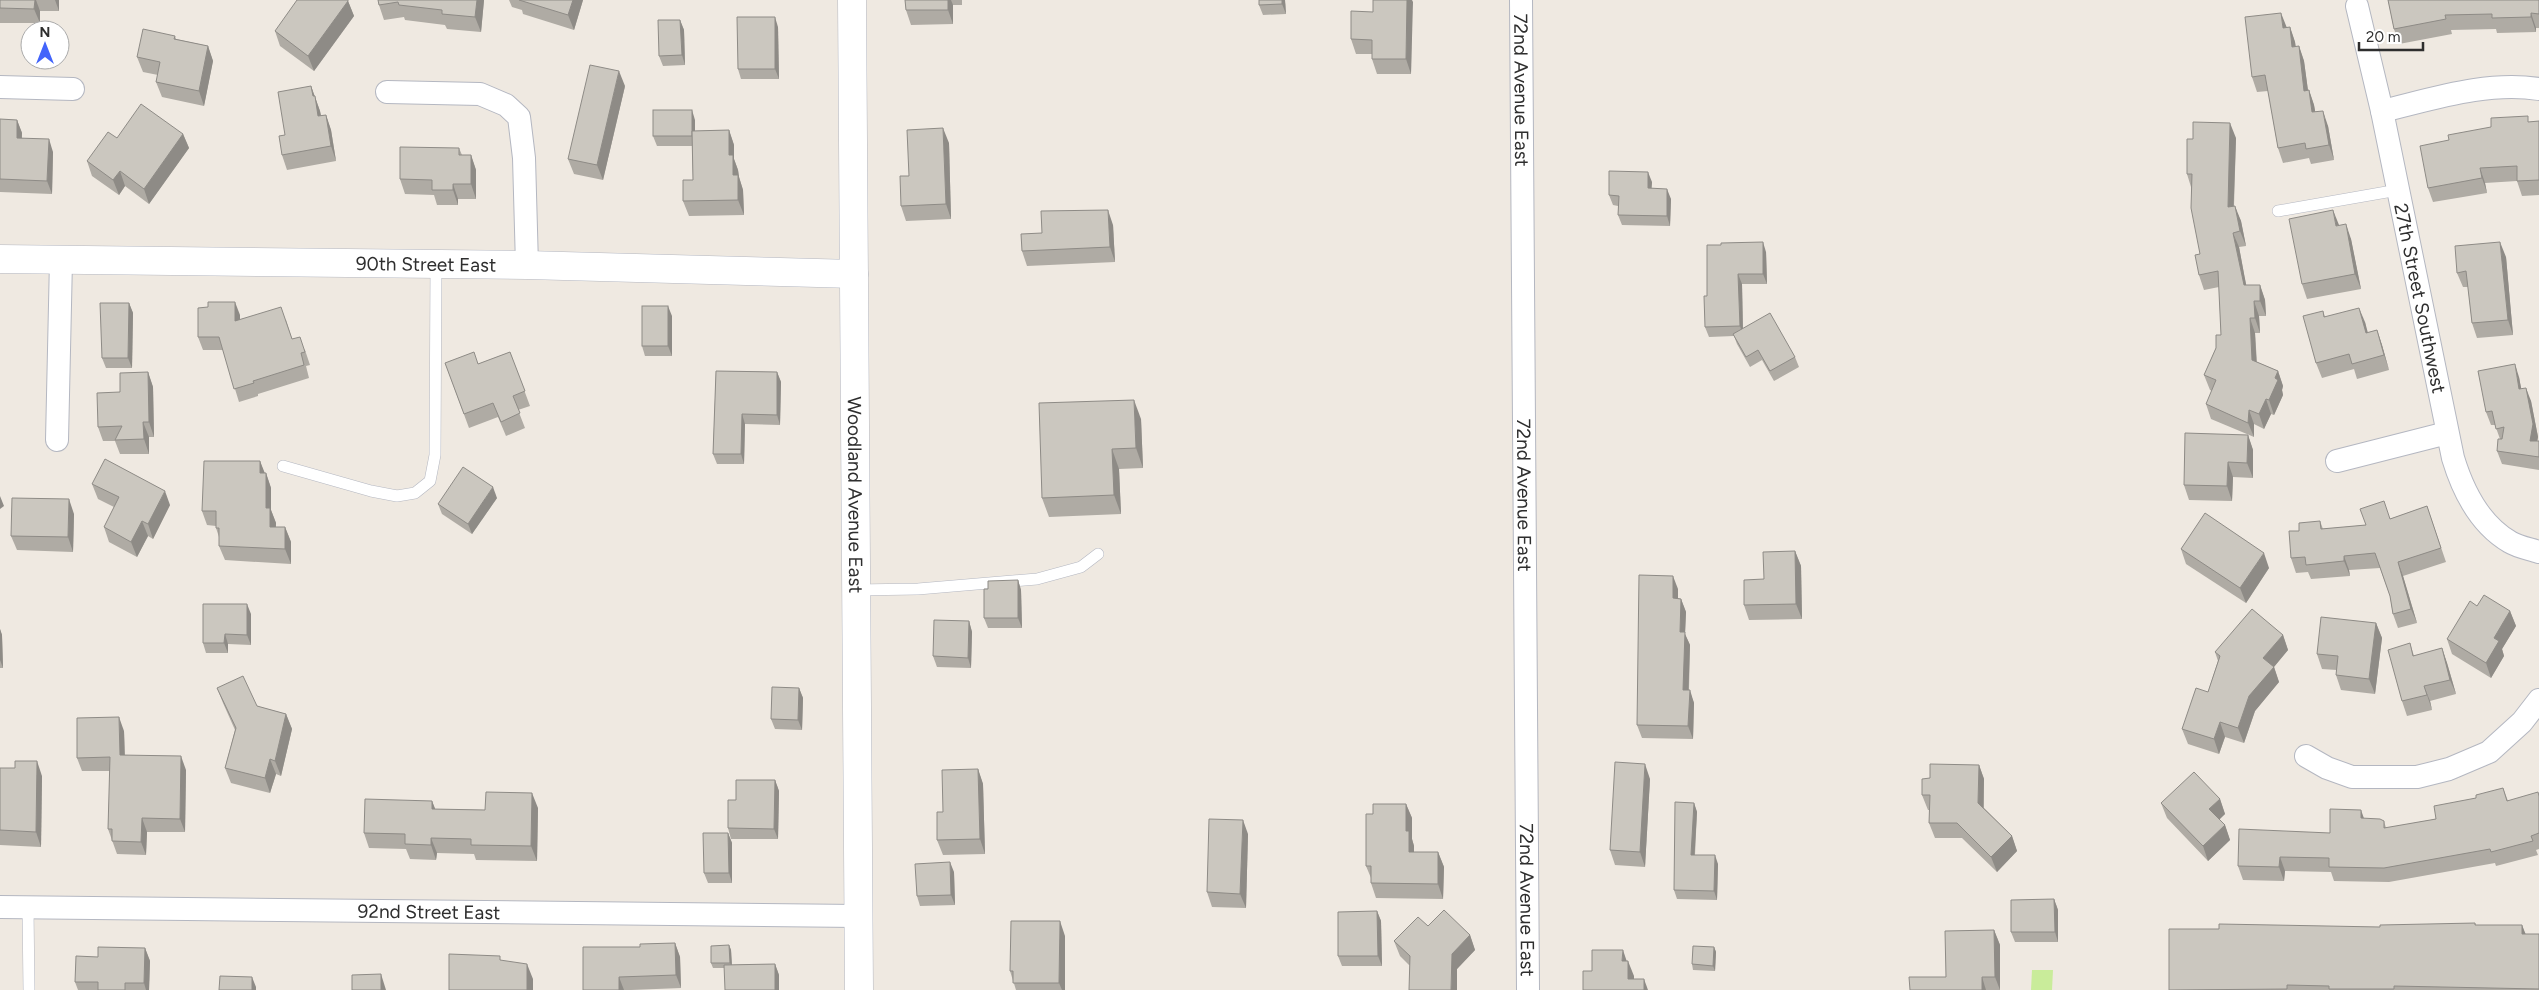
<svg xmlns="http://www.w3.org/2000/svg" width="2539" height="990" viewBox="0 0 2539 990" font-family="Figtree,sans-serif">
	<rect width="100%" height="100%" fill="#efe9e1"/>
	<polygon fill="#c9ec9a" points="2032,970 2053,970 2052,990 2031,990"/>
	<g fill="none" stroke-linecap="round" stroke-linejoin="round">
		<defs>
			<g id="lane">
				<polyline points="2278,211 2398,190"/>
				<polyline points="283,466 371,491 397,496 415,493 430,481 435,455 436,264"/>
				<polyline points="856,590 918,589 1037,579 1081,567 1098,554"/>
				<polyline points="28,908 29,990"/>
			</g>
			<g id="street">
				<path id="s1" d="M 1521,0 L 1528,990"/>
				<path id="s2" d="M 2357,6 L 2382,111 L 2453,458 C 2463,491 2479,524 2510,542 C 2518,547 2530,549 2539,552"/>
				<polyline points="0,87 73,89"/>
				<polyline points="387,92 480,94 506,105 519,117 524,158 527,265"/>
				<path d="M 2382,111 C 2433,99 2486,81 2539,89"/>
				<polyline points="57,440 61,260"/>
				<polyline points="2337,461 2447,433"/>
				<polyline points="2306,756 2327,768 2352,777 2417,777 2449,769 2489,752 2522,722 2539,700"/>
				<path id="s3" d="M 0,907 L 858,916"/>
			</g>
			<g id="secondary">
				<path id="s4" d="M 852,0 L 859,990"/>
				<path id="s5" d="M 0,259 L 527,265 L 854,274"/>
			</g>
		</defs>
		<use href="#lane" stroke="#b4b7c1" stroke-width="12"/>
		<use href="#street" stroke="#b4b7c1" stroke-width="24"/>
		<use href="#secondary" stroke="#b4b7c1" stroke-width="29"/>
		<use href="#lane" stroke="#fff" stroke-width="11"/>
		<use href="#street" stroke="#fff" stroke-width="22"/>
		<use href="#secondary" stroke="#fff" stroke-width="28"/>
	</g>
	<g fill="#afaba4">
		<polygon points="0,0 59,0 59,11 40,11 40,23 0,23"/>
		<polygon points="378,0 484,0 481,32 447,29 445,25 405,20 404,17 384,20 379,5"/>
		<polygon points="509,0 583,0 574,30 523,14 522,10 512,7"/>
		<polygon points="905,0 962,0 962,5 953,5 953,24 911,25 906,10"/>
		<polygon points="1259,0 1285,0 1286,14 1263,15 1259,5"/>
		<polygon points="1373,0 1412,0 1411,74 1377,74 1372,59 1372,54 1356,54 1351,39 1373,12"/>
		<polygon points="2388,0 2539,0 2539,28 2536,28 2536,32 2497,33 2496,29 2451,30 2452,34 2399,44 2394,29"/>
		<polygon points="348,1 354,16 314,71 280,46 275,31"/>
		<polygon points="680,20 684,30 685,65 663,66 659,56"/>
		<polygon points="778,27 779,79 741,79 738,69"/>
		<polygon points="2287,27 2290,27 2295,42 2296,47 2299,46 2304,61 2308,90 2309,90 2314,105 2315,112 2328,126 2334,160 2311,164 2309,158 2283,163 2278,148 2268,91 2257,92 2252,77"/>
		<polygon points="175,36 176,39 208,46 213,61 204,106 162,97 156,82 158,75 143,72 137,57"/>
		<polygon points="311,86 320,111 321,116 326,115 331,130 336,161 287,170 282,155 285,135"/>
		<polygon points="625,86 603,180 574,174 568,159"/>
		<polygon points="0,119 17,120 22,133 22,138 53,152 52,194 0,192"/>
		<polygon points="695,120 695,131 729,130 734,145 734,159 738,170 739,177 743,190 744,215 689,216 683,201 693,180 692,146 657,146 653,136"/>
		<polygon points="2539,121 2539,195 2522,196 2517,181 2485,183 2487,193 2433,202 2428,188 2449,140 2529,122"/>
		<polygon points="183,134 189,148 149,204 125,186 119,195 92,176 87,161 117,138"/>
		<polygon points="2236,138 2234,206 2241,221 2246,246 2239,247 2246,285 2260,285 2265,300 2266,316 2259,316 2260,333 2255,333 2257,362 2278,371 2283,386 2282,390 2283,395 2274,415 2271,414 2264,429 2254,424 2254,437 2211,419 2206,404 2212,391 2210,390 2204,375 2216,348 2221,335 2219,287 2204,290 2199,275 2200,254 2191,187 2187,174"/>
		<polygon points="949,143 951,219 906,221 901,206 909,176"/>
		<polygon points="459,148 462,155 471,155 476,170 476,199 458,199 458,205 437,205 434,195 405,194 400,179"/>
		<polygon points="1652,182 1651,188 1671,199 1670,226 1622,225 1618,215 1618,206 1613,205 1609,195"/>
		<polygon points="1113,225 1115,262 1027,266 1022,251"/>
		<polygon points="2339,225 2351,239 2361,289 2307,299 2302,284"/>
		<polygon points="1766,252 1767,284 1742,284 1743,329 1795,357 1799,367 1774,381 1762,360 1750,367 1737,344 1734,336 1709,337 1705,327 1707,296"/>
		<polygon points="2506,257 2513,335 2477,338 2472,323 2468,287 2463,287 2457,273"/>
		<polygon points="129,303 133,313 132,368 106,368 102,358"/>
		<polygon points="2323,311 2325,317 2365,322 2367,333 2377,330 2382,345 2389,370 2357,379 2354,369 2322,378 2316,363"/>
		<polygon points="240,315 240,320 286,320 292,339 305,350 310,365 306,366 309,378 258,394 258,396 239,402 223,350 203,350 198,337"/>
		<polygon points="672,316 672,356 645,356 642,346"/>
		<polygon points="510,352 530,406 518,410 525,428 506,436 498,417 469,428 445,363 478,364"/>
		<polygon points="716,371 777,372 781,382 780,425 745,424 744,464 717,464 713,454"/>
		<polygon points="148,372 153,387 154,437 149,437 149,454 120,454 115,441 103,441 98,427 120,392"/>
		<polygon points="2519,377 2521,389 2531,401 2538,437 2537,441 2539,441 2539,470 2502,464 2497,451 2500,439 2495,425 2491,425 2486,412"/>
		<polygon points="1141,419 1143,468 1119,469 1121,514 1049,517 1042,498"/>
		<polygon points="2248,435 2253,450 2253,478 2233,477 2232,501 2189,500 2184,485"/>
		<polygon points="260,461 264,473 266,473 271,488 271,510 276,523 276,527 285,527 291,542 291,564 225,560 219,546 219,537 216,528 216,526 207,525 202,511"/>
		<polygon points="92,484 170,505 153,539 148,536 137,557 109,542 104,527 114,507 98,499"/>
		<polygon points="497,498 472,534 442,514 438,504"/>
		<polygon points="2427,506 2446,562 2403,576 2417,623 2398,628 2393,614 2390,596 2380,568 2349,570 2350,576 2311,579 2308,572 2296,573 2291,558 2320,521 2323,529 2366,525 2390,519"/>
		<polygon points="74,514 73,552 17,550 11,536"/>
		<polygon points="2181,549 2269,568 2246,603 2186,564"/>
		<polygon points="1795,551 1801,566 1802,619 1749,620 1744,605 1764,579"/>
		<polygon points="1018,580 1021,590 1022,628 988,628 984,618 988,589"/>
		<polygon points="1678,589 1678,598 1681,599 1686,612 1685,634 1690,645 1689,690 1694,703 1693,739 1642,738 1637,725"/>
		<polygon points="2477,606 2510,611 2516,626 2502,649 2504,656 2491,678 2452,654 2447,639"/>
		<polygon points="251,614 251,645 228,644 228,653 206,653 203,643"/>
		<polygon points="969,621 972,632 971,668 937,667 933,656"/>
		<polygon points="2376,623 2382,638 2375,694 2341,690 2336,675 2337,670 2322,669 2317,654"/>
		<polygon points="0,629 2,635 3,668 0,668"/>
		<polygon points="2283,635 2288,650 2274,667 2279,682 2255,711 2244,743 2225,737 2219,754 2188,744 2182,729 2208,692 2218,661 2215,652"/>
		<polygon points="2410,643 2414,656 2442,648 2447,663 2456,694 2430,701 2432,710 2407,716 2402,701"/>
		<polygon points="217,688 257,706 286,714 292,729 281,776 276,774 270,793 231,783 225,768 235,730 223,703"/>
		<polygon points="799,688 803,698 802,730 775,729 771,719"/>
		<polygon points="124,731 125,755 186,770 185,832 147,832 146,855 117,854 108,829 110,771 82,771 77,758"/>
		<polygon points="1979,765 1984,779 1984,808 2012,836 2017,851 1997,872 1962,838 1935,838 1929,823 1930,810 1928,810 1922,795 1930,778"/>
		<polygon points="0,768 42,776 41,847 0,845"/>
		<polygon points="978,769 983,784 985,854 943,855 937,840 943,812"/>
		<polygon points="1650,779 1645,867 1615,865 1610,850"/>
		<polygon points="775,780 779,791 778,839 731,839 728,828 736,800"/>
		<polygon points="2503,788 2508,801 2539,795 2539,849 2536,850 2538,855 2496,866 2495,863 2389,882 2334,881 2331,872 2285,871 2284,881 2243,880 2238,866 2330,833 2364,819 2384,821 2386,828 2436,819 2476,798"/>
		<polygon points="2220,799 2225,814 2219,819 2225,825 2230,840 2208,861 2167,818 2161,803"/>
		<polygon points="432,801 435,809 485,810 538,808 537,861 476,860 474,854 437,853 436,860 410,859 406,849 369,848 364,833"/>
		<polygon points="1694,803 1697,812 1695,855 1718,864 1717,900 1677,899 1674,890"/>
		<polygon points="1406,804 1412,818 1412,839 1414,846 1414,852 1438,852 1444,867 1443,899 1376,898 1371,883 1371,878 1366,866 1373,814"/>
		<polygon points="728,833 732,843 732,883 708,883 704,873"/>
		<polygon points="1248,834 1246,908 1212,907 1207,892"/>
		<polygon points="954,872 955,905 920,906 917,896"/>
		<polygon points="2054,899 2058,910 2058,942 2015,942 2011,932"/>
		<polygon points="1377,911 1381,921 1382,966 1342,966 1338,956"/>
		<polygon points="2475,923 2476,925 2522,925 2525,934 2539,934 2539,990 2169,990 2219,929 2380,927"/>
		<polygon points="1428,926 1470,935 1475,950 1457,969 1409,965 1400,956 1394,941"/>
		<polygon points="1994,930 2000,945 2000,990 1910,990 1946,977"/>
		<polygon points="1065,936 1065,990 1016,990 1010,971"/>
		<polygon points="675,943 680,957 681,988 631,990 583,990 640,947"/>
		<polygon points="729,945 731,950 732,965 775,964 779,975 724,968 713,968 711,963"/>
		<polygon points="1714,947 1716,952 1715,971 1693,970 1692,964"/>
		<polygon points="145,948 150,961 149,990 78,990 75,982 98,957"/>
	</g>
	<g fill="#8e8b86">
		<polygon points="35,0 36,0 40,11 40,23 34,9"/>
		<polygon points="55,0 59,0 59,11"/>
		<polygon points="477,0 484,0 481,32 475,17"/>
		<polygon points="573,0 583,0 574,30 568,15"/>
		<polygon points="948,0 951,0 953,5 953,24 948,10"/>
		<polygon points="1282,0 1285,0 1286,14 1282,4"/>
		<polygon points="1407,0 1412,0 1413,2 1411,74 1406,59"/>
		<polygon points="348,1 354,16 314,71 308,56"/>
		<polygon points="2281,13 2287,28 2283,28"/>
		<polygon points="2531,13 2536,28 2536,32 2531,17"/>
		<polygon points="775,17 778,27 779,79 775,69"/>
		<polygon points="680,20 684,30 685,65 682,55"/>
		<polygon points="2290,27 2295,42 2297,62 2292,47"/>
		<polygon points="208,46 213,61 204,106 199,91"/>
		<polygon points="2299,46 2304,61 2310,106 2304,91"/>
		<polygon points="619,71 625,86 603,180 597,165"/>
		<polygon points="311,86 320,111 324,131 318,116 313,96"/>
		<polygon points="2309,90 2314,105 2318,127 2312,112"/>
		<polygon points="692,110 695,120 695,146 692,136"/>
		<polygon points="2323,111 2328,126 2334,160 2329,145"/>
		<polygon points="326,115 331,130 336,161 331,146"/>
		<polygon points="17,120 22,133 21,151 17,138"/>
		<polygon points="2230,123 2236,138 2233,222 2228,207"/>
		<polygon points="943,128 949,143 951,219 946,204"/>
		<polygon points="729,130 734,145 734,159 738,170 739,177 743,190 744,215 738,200 729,155"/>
		<polygon points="183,134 189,148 149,204 144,189"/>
		<polygon points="49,139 53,152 52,194 47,181"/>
		<polygon points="471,155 476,170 476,199 471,184"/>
		<polygon points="2480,168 2485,183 2487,193 2482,178"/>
		<polygon points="120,171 125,186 119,195 113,180"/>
		<polygon points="1648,172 1652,182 1651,198 1648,188"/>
		<polygon points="453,184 458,199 458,205 453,190"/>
		<polygon points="1667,189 1671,199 1670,226 1667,216"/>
		<polygon points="2235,206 2241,221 2246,246 2240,231"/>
		<polygon points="1108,210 1113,225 1115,262 1110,247"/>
		<polygon points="2333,210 2339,225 2336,226"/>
		<polygon points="2346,224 2351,239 2361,289 2355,274"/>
		<polygon points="2233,233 2239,247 2249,300 2244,285"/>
		<polygon points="1763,242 1766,252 1767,284 1763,274"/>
		<polygon points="2500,242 2506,257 2513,335 2508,320"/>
		<polygon points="1738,274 1742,284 1743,336 1740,326"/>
		<polygon points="2260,285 2265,300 2266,316 2260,301"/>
		<polygon points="2254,301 2259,316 2260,333 2255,318"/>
		<polygon points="235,302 240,315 240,334 235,321"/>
		<polygon points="129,303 133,313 132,368 128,358"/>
		<polygon points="668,306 672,316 672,356 668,346"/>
		<polygon points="2359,308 2365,322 2372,348 2366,333"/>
		<polygon points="2250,318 2255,333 2257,374 2252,360"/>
		<polygon points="2377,330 2382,345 2389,370 2384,355"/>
		<polygon points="2515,364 2519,377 2524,403 2519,389"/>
		<polygon points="2278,371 2283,386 2282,390 2283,395 2274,415 2269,400 2275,378"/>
		<polygon points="148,372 153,387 154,437 149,422"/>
		<polygon points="777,372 781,382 780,425 777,415"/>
		<polygon points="2526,388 2531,401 2538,437 2535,454 2530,441"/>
		<polygon points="2266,399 2271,414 2264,429 2259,414"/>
		<polygon points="1134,400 1141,419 1143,468 1136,448"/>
		<polygon points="2249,410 2254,424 2254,437 2248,423"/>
		<polygon points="742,414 745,424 744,464 741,454"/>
		<polygon points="143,422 149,437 149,454 144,439"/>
		<polygon points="2248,435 2253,450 2253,478 2247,463"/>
		<polygon points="1112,449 1119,469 1121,514 1114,495"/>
		<polygon points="260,461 266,476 266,473 271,488 271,510 276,523 275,542 270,527 266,508 260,473"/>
		<polygon points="2228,462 2233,477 2232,501 2227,486"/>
		<polygon points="493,487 497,498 472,534 468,524"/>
		<polygon points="165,491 170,505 153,539 148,524"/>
		<polygon points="0,496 4,506 0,509"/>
		<polygon points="69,499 74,514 73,552 68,537"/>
		<polygon points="142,521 148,536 137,557 131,542"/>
		<polygon points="285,527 291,542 291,564 285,549"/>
		<polygon points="1795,551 1801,566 1802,619 1796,604"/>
		<polygon points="2264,553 2269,568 2246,603 2240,588"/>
		<polygon points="2344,556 2349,570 2350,576 2344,561"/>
		<polygon points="2398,562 2403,576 2417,623 2411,609"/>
		<polygon points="1673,576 1678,589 1678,612 1673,598"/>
		<polygon points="1018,580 1021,590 1022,628 1018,618"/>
		<polygon points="1681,599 1686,612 1685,634 1690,645 1688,703 1683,690 1680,632"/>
		<polygon points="247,604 251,614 251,645 247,635"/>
		<polygon points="2510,611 2516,626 2502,649 2504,656 2491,678 2486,663 2494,638"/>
		<polygon points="969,621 972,632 971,668 968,658"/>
		<polygon points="2376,623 2382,638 2375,694 2369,679"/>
		<polygon points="0,629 2,635 3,668 0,660"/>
		<polygon points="225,634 228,644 228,653 224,643"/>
		<polygon points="2283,635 2288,650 2273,668 2274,667 2279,682 2255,711 2244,743 2238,728 2249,696 2263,658"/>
		<polygon points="2442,648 2447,663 2456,694 2450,680"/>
		<polygon points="2424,686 2430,701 2432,710"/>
		<polygon points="799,688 803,698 802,730 798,720"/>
		<polygon points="1690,690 1694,703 1693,739 1688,726"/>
		<polygon points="286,714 292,729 281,776 275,761"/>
		<polygon points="119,717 124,731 125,769 120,755"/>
		<polygon points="2220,722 2225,737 2219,754 2214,739"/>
		<polygon points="181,756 186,770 185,832 180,819"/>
		<polygon points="270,759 276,774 270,793 265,778"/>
		<polygon points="37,761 42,776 41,847 36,832"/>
		<polygon points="1645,764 1650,779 1645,867 1640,852"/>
		<polygon points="1979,765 1984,779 1983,818 1978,803"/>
		<polygon points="978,769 983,784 985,854 980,839"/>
		<polygon points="775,780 779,791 778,839 774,829"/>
		<polygon points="532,793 538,808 537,861 531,846"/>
		<polygon points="2220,799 2225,814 2215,824 2209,809"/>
		<polygon points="432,801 438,816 432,809"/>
		<polygon points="1694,803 1697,812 1694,864 1691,855"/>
		<polygon points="1406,804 1412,818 1412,839 1414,846 1414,867 1409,852 1406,831"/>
		<polygon points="2361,810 2366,824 2361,818"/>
		<polygon points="142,818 147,832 146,855 141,842"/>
		<polygon points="1243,820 1248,834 1246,908 1240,894"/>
		<polygon points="2225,825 2230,840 2208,861 2203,846"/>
		<polygon points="728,833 732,843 732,883 729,873"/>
		<polygon points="2012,836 2017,851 1997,872 1991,857"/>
		<polygon points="431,838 437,853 436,860 431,845"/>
		<polygon points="1438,852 1444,867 1443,899 1438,884"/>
		<polygon points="1715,855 1718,864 1717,900 1714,891"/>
		<polygon points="2280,857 2285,871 2284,881 2279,867"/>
		<polygon points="950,862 954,872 955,905 951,895"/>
		<polygon points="2054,899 2058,910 2058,942 2055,932"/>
		<polygon points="1377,911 1381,921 1382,966 1378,956"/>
		<polygon points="1060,921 1065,936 1065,990 1062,990 1059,983"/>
		<polygon points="2522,925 2528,940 2522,934"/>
		<polygon points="1994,930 2000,945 2000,990 1995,977"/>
		<polygon points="1470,935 1475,950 1457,969 1457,990 1451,990 1452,954"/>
		<polygon points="675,943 680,957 681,988 676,975"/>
		<polygon points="729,945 731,950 732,968 730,963"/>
		<polygon points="1714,947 1716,952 1715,971 1713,966"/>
		<polygon points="145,948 150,961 149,990 146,990 144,983"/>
		<polygon points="1623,950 1628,965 1622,961"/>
		<polygon points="1628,961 1634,976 1634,990 1628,979"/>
		<polygon points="527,964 533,979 533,990 527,990"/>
		<polygon points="775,964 779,975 779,990 775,990"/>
		<polygon points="381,974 386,990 381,990"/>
		<polygon points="252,977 256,987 256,990 252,990"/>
		<polygon points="619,977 624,990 619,990"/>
		<polygon points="1982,977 1986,990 1982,990"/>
		<polygon points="1644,979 1648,990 1644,990"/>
	</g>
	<g fill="#cbc7bf" stroke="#8e8b86">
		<polygon points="0,0 35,0 34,9 0,8"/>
		<polygon points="297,0 348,0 348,1 308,56 275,31"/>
		<polygon points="378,0 477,0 475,17 442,14 442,10 399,5 398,2 379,5"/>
		<polygon points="519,0 573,0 568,15"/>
		<polygon points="905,0 948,0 948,10 906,10"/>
		<polygon points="1259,0 1282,0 1282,4 1259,5"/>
		<polygon points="1373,0 1407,0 1406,59 1372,59 1372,40 1351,39 1351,11 1373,12"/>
		<polygon points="2388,0 2539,0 2539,14 2531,13 2531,17 2492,18 2492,14 2445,15 2446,19 2394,29"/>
		<polygon points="2281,13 2283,28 2290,27 2292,47 2299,46 2304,91 2309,90 2312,112 2323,111 2329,145 2306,149 2305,143 2278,148 2265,75 2252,77 2245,17"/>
		<polygon points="737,17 775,17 775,69 738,69"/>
		<polygon points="658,20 680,20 682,55 659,56"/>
		<polygon points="143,29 175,36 174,39 208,46 199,91 156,82 160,62 137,57"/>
		<polygon points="590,65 619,71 597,165 568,159"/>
		<polygon points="311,86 313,96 315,96 318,116 326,115 331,146 282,155 279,136 285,135 278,92"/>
		<polygon points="141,104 183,134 144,189 120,171 113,180 87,161 108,132 117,138"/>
		<rect x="653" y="110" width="39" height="26"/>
		<polygon points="2528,116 2528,122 2539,121 2539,180 2517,181 2517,166 2480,168 2482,178 2428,188 2420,146 2449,140 2448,135 2491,127 2491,118"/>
		<polygon points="0,119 17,120 17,138 49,139 47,181 0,179"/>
		<polygon points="2193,122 2230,123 2228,207 2235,206 2240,231 2233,233 2244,285 2260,285 2260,301 2254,301 2255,318 2250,318 2252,360 2278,371 2275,378 2278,380 2269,400 2266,399 2259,414 2249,410 2248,423 2206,404 2216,380 2204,375 2216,348 2216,335 2221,335 2218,271 2199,275 2195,255 2200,254 2191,208 2192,174 2187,174 2187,139 2193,139"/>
		<polygon points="943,128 946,204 901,206 900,176 909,176 907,130"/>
		<polygon points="729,130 729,155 733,155 733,175 738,175 738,200 683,201 683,180 693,180 692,131"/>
		<polygon points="400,147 459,148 459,155 471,155 471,184 453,184 453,190 432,190 432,180 400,179"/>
		<polygon points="1609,171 1648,172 1648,188 1667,189 1667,216 1618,215 1619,196 1609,195"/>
		<polygon points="1108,210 1110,247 1022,251 1021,234 1042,233 1041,211"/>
		<polygon points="2333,210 2336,226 2346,224 2355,274 2302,284 2289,219"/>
		<polygon points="1763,242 1763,274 1738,274 1740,326 1705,327 1704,296 1707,296 1707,245 1721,245 1721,243"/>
		<polygon points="2500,242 2508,320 2472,323 2466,271 2457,273 2455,246"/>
		<polygon points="208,302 235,302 235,321 281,307 292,339 300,337 305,352 301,353 304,365 253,381 254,383 234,389 219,337 198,337 198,308 208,307"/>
		<polygon points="100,303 129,303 128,358 102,358"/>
		<rect x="642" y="306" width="26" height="40"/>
		<polygon points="2359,308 2366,333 2377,330 2384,355 2352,364 2349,354 2316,363 2303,316 2323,311 2324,317"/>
		<polygon points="1770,313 1795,357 1770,371 1758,350 1746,357 1733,334"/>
		<polygon points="474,352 478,364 510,352 525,391 513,396 520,413 501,422 493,403 464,414 445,363"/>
		<polygon points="2515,364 2519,389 2526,388 2533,424 2530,441 2539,441 2539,457 2497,451 2498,439 2502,439 2504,427 2496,429 2492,411 2486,412 2478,371"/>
		<polygon points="716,371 777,372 777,415 742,414 741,454 713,454"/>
		<polygon points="148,372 149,422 143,422 144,439 115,440 122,426 98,427 97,393 120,392 120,373"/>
		<polygon points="1134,400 1136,448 1112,449 1114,495 1042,498 1039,403"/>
		<polygon points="2185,433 2248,435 2247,463 2228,462 2227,486 2184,485"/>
		<polygon points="105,459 165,491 148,524 142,521 131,542 104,527 119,497 92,484"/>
		<polygon points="204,461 260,461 260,473 266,473 266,508 270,508 270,527 285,527 285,549 219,546 219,528 216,528 216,511 202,511"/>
		<polygon points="463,467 493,487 468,524 438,504"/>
		<polygon points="12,498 69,499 68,537 11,536"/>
		<polygon points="2384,501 2390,519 2427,506 2441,548 2398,562 2411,609 2393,614 2390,596 2375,553 2344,556 2344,561 2306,565 2305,557 2291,558 2289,531 2299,531 2299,523 2320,521 2321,529 2366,525 2360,509"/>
		<polygon points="2205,513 2264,553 2240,588 2181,549"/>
		<polygon points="1795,551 1796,604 1744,605 1744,580 1764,579 1763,552"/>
		<polygon points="1639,575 1673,576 1673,598 1681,599 1680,632 1685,632 1683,690 1690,690 1688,726 1637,725"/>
		<polygon points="1018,580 1018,618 984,618 984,589 988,589 988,581"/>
		<polygon points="2484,595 2510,611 2494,638 2499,641 2486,663 2447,639 2470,601 2477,606"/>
		<polygon points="203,604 247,604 247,635 225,634 224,643 203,643"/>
		<polygon points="2252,609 2283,635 2263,658 2274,667 2249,696 2238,728 2220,722 2214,739 2182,729 2196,688 2208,692 2220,656 2215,652"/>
		<polygon points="2321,617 2376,623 2369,679 2336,675 2338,656 2317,654"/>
		<polygon points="934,620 969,621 968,658 933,656"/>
		<polygon points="2410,643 2413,656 2442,648 2450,680 2424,686 2427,695 2402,701 2388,650"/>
		<polygon points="243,676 257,706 286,714 275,761 270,759 265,778 225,768 236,728 217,688"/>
		<polygon points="772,687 799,688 798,720 771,719"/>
		<polygon points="119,717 120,755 181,756 180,819 142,818 141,842 112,841 112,829 108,829 110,757 77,758 77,718"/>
		<polygon points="15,761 37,761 36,832 0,830 0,768 15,768"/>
		<polygon points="1615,762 1645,764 1640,852 1610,850"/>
		<polygon points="1930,764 1979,765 1978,803 2012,836 1991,857 1957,823 1929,823 1930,795 1922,795 1922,779 1930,778"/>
		<polygon points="978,769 980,839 937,840 937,812 943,812 942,770"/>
		<polygon points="2194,772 2220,799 2209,809 2225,825 2203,846 2161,803"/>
		<polygon points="736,780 775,780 774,829 728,828 728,800 736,800"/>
		<polygon points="2503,788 2507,801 2538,792 2539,796 2539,833 2531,836 2533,841 2491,852 2490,849 2384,868 2329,867 2329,858 2280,857 2279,867 2238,866 2239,829 2330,833 2330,809 2361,810 2361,818 2380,819 2384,821 2384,828 2436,819 2434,806 2476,798 2476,795"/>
		<polygon points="486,792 532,793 531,846 471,845 471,839 431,838 431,845 405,844 405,834 364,833 365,799 432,801 432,809 485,810"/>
		<polygon points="1675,802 1694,803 1691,855 1715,855 1714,891 1674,890"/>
		<polygon points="1373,804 1406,804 1406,831 1409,831 1409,852 1438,852 1438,884 1371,883 1371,866 1366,866 1366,814 1373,814"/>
		<polygon points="1209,819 1243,820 1240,894 1207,892"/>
		<polygon points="703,833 728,833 729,873 704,873"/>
		<polygon points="950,862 951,895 917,896 915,864"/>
		<polygon points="2054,899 2055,932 2011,932 2011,900"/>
		<polygon points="1444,910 1470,935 1452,954 1451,990 1409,990 1410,956 1394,941 1418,917 1428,926"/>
		<polygon points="1377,911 1378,956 1338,956 1338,912"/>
		<polygon points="1011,921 1060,921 1059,983 1013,983 1013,971 1010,971"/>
		<polygon points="2475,923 2475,925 2522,925 2522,934 2539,934 2539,989 2394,986 2394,989 2329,989 2329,986 2287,985 2287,989 2169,990 2169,929 2219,929 2219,924 2380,927 2380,925"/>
		<polygon points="1994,930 1995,977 1982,977 1982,990 1910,990 1909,977 1946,977 1945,931"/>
		<polygon points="675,943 676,975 619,977 619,990 583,990 583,947 640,947 640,944"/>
		<polygon points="729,945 730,963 711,963 711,946"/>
		<polygon points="1693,946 1714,947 1713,966 1692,964"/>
		<polygon points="98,947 145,948 144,983 125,983 125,990 98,990 98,982 75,982 76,956 98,957"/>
		<polygon points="1592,950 1623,950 1622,961 1628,961 1628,979 1644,979 1644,990 1583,990 1583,971 1592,971"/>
		<polygon points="449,954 500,956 500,960 527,964 527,990 449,990"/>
		<polygon points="775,964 775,990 725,990 724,965"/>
		<polygon points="381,974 381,990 352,990 352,975"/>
		<polygon points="220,976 252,977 252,990 219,990"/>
	</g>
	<g text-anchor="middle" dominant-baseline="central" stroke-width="4" stroke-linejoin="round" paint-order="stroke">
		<g font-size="19" fill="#2e2e2e" stroke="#fff">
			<text stroke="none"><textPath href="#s1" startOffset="90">72nd Avenue East</textPath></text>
			<text stroke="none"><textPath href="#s5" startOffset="426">90th Street East</textPath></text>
			<text stroke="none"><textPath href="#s2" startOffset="299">27th Street Southwest</textPath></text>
			<text stroke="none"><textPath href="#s4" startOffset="495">Woodland Avenue East</textPath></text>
			<text stroke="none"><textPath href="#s1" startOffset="495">72nd Avenue East</textPath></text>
			<text stroke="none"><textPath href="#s1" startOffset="900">72nd Avenue East</textPath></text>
			<text stroke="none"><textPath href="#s3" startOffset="429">92nd Street East</textPath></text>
		</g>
	</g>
	<g transform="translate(45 45)"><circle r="24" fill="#ffffff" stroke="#ababab"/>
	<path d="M0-4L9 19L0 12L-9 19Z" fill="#4264fb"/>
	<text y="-8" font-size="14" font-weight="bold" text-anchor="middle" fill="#2e2e2e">N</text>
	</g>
	<path d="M2359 42v8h64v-8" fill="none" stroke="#2e2e2e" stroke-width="2.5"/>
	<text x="2366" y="42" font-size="15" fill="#2e2e2e" stroke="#ffffff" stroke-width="4" paint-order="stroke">20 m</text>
</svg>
